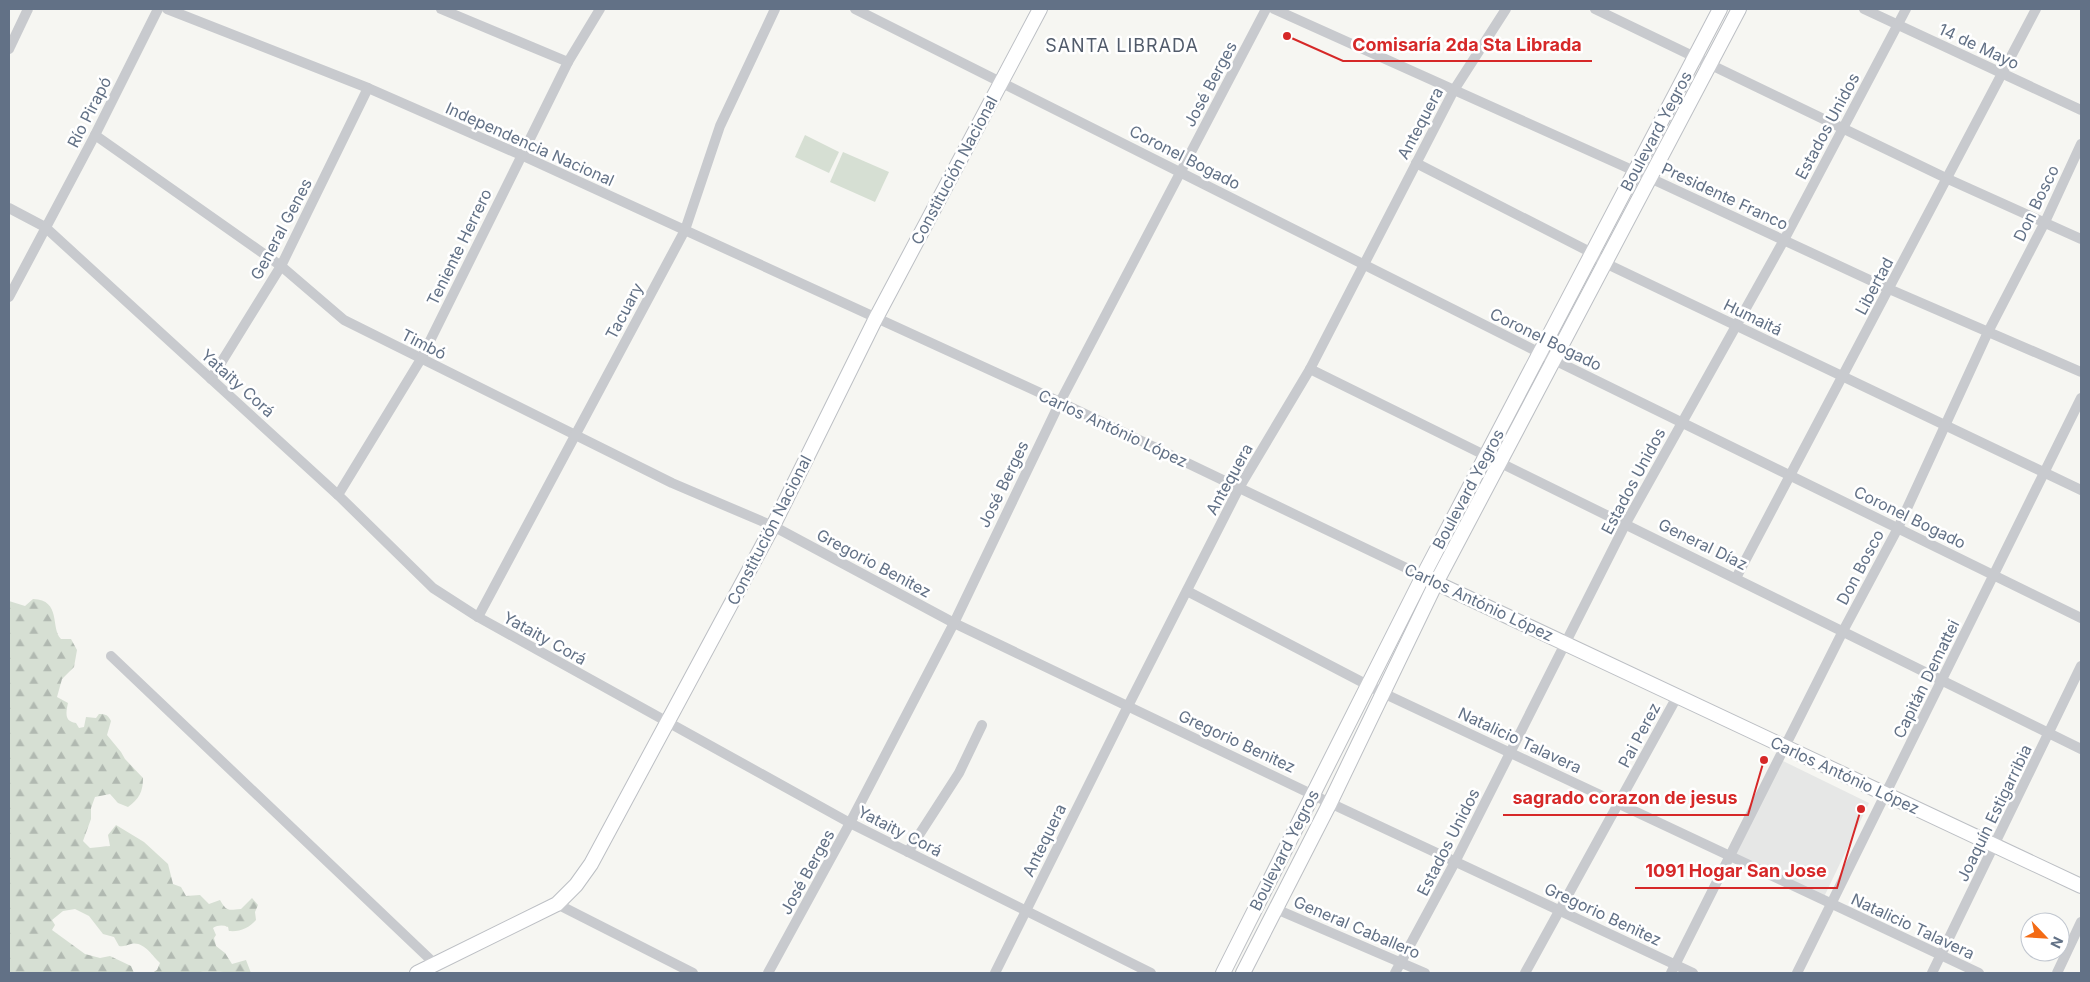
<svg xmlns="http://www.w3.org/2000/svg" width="2090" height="982" viewBox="0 0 2090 982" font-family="Inter,sans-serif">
	<defs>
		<pattern id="forest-firs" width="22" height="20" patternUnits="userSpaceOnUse" patternTransform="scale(1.25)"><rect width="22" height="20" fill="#d6dfd3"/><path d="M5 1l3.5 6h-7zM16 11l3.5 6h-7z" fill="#b1b9b1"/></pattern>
	</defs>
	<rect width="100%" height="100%" fill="#f6f6f2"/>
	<polygon fill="#e6e7e6" points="1781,760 1869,803 1823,899 1734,857"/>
	<path fill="url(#forest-firs)" d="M 33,599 C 62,600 50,628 61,639 L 71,639 L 77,650 L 74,667 L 62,679 L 57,697 L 68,703 C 66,712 64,722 76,723 L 79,728 L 84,727 L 86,717 L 96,718 L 99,714 C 106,714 108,715 111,721 L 107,735 L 121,752 L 125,759 L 143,778 C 143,792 139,799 128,807 L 118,803 L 110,794 L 95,797 L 91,808 L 91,819 L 83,841 L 90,848 L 110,846 L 108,835 L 116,825 L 144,842 L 168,864 L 173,884 L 181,887 L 186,896 L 200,895 L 209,904 L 220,900 C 227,912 228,910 241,909 L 252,898 L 258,905 L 255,912 L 256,920 C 249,928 240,932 229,931 L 228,927 C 223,925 218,925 213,928 L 216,935 L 214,938 L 216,946 L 225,953 L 232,964 L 246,960 L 251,973 C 241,973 198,970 193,973 L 152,973 L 157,970 L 160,963 C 152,956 144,941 131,944 C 126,945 124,947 119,946 L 114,937 L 103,934 L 89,916 L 75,909 L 63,911 L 52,920 L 55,925 L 52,930 L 85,954 L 100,958 L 110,956 L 131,966 L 134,973 L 9,973 L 9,601 L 25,606 Z"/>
	<g fill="#d6dfd3">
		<polygon points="805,135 839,152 829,173 795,157"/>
		<polygon points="843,152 889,172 875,202 830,182"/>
	</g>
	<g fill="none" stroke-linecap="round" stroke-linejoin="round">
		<defs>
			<g id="secondary">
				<polyline points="1430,580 2081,886"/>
				<polyline points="417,973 557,904 576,885 591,864 773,526 876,318 1040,9"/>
				<polyline points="1223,973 1423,576 1720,9"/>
				<polyline points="1243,973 1330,803 1436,583 1739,9"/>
			</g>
		</defs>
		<use href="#secondary" stroke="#bcbfc4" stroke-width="16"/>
		<g stroke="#c8cace" stroke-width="10">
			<polyline points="167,9 368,88 521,155 1060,402 1423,576"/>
			<polyline points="441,9 568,62"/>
			<polyline points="855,9 1540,353 2081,618"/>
			<polyline points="1274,9 1650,178 1889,289 2081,372"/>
			<polyline points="1595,9 1948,179 2081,239"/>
			<polyline points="1864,9 2081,110"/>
			<polyline points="9,49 28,9"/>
			<polyline points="95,135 281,266 344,320 672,483 773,526 954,623 1330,803 1693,973"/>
			<polyline points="1416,163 1592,253 1605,263 2081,490"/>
			<polyline points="9,208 45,227 338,495 433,588 478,617 850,823 1151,973"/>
			<polyline points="9,297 95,135 158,9"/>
			<polyline points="1310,369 2081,749"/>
			<polyline points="211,379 281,266 368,88"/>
			<polyline points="338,495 421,359 568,62 600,9"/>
			<polyline points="1736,578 2036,9"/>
			<polyline points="1187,591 1383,693 1979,973"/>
			<polyline points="478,617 685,230 720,126 775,9"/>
			<polyline points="111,656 435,964"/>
			<polyline points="908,852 959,773 982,725"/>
			<polyline points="557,904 693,973"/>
			<polyline points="1276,909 1425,973"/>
			<polyline points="768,973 850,823 954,623 1060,402 1266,9"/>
			<polyline points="995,973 1128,706 1239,488 1310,369 1454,90 1506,9"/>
			<polyline points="1395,973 1455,862 1626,523 1784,240 1906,9"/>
			<polyline points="1525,973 1678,695"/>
			<polyline points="1671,973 1843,631 1898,528 1988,332 2045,222 2081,144"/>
			<polyline points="1797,973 2081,398"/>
			<polyline points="1932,973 2081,666"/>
			<polyline points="2057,973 2081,922"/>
		</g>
		<use href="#secondary" stroke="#fff" stroke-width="14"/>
	</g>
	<g text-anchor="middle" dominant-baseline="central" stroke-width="5" stroke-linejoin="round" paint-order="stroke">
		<g font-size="16" fill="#627186" stroke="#fff">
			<text transform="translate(1979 46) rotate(25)">14 de Mayo</text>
			<text transform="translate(1210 84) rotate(-62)">José Berges</text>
			<text transform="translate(89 112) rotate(-63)">Río Pirapó</text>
			<text transform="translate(1420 123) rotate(-62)">Antequera</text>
			<text transform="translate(1827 126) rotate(-62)">Estados Unidos</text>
			<text transform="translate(1656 131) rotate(-62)">Boulevard Yegros</text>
			<text transform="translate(530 144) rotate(24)">Independencia Nacional</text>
			<text transform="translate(1185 157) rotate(27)">Coronel Bogado</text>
			<text transform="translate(954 170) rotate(-62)">Constitución Nacional</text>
			<text transform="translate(1725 196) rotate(25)">Presidente Franco</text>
			<text transform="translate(2036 203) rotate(-64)">Don Bosco</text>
			<text transform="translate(281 229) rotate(-62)">General Genes</text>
			<text transform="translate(459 247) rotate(-64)">Teniente Herrero</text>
			<text transform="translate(1874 286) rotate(-62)">Libertad</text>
			<text transform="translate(624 311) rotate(-62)">Tacuary</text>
			<text transform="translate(1753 317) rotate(26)">Humaitá</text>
			<text transform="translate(1546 339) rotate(26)">Coronel Bogado</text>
			<text transform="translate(424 344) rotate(27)">Timbó</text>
			<text transform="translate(238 383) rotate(42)">Yataity Corá</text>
			<text transform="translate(1113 428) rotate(25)">Carlos António López</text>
			<text transform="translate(1229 479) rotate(-61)">Antequera</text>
			<text transform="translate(1633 481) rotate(-62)">Estados Unidos</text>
			<text transform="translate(1003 484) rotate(-64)">José Berges</text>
			<text transform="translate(1468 489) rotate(-62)">Boulevard Yegros</text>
			<text transform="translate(1910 517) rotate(26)">Coronel Bogado</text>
			<text transform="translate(769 530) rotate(-63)">Constitución Nacional</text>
			<text transform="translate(1703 544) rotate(26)">General Díaz</text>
			<text transform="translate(874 563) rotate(28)">Gregorio Benitez</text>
			<text transform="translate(1860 567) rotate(-62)">Don Bosco</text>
			<text transform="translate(1479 602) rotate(25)">Carlos António López</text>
			<text transform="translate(545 638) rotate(29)">Yataity Corá</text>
			<text transform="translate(1926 679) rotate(-64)">Capitán Demattei</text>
			<text transform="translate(1639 735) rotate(-62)">Pai Perez</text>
			<text transform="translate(1520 740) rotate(25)">Natalicio Talavera</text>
			<text transform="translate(1237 741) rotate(25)">Gregorio Benitez</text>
			<text transform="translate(1845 775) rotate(25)">Carlos António López</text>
			<text transform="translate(1994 813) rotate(-64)">Joaquín Estigarribia</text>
			<text transform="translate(900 831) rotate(27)">Yataity Corá</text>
			<text transform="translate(1044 840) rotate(-64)">Antequera</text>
			<text transform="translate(1448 842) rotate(-63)">Estados Unidos</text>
			<text transform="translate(1284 850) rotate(-63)">Boulevard Yegros</text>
			<text transform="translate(807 872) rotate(-61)">José Berges</text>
			<text transform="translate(1603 914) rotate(25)">Gregorio Benitez</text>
			<text transform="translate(1913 926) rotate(25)">Natalicio Talavera</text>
			<text transform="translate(1357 927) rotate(23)">General Caballero</text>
		</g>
		<g font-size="18" letter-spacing="1" fill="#515b6b" stroke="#fff">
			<text x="1122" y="45">SANTA LIBRADA</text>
		</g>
	</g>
	<path fill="none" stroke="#d62828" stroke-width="2" d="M1287 36L1343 61H1592M1764 760L1748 815H1503M1861 809L1837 888H1635"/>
	<g fill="#d62828" stroke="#fff" stroke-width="2">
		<circle cx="1287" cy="36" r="5"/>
		<circle cx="1764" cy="760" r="5"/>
		<circle cx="1861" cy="809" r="5"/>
	</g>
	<g font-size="18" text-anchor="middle" font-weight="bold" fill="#d62828" stroke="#fff" stroke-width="5" stroke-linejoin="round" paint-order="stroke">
		<text x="1467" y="51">Comisaría 2da Sta Librada</text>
		<text x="1625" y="804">sagrado corazon de jesus</text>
		<text x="1736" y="877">1091 Hogar San Jose</text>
	</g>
	<rect width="2090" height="982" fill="none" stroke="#627186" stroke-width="20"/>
	<g transform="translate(2045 937) rotate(115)"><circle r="24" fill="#ffffff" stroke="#c0c6cf"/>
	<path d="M0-4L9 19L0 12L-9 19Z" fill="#f36b15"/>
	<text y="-8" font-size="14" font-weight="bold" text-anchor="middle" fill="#627186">N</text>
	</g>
</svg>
